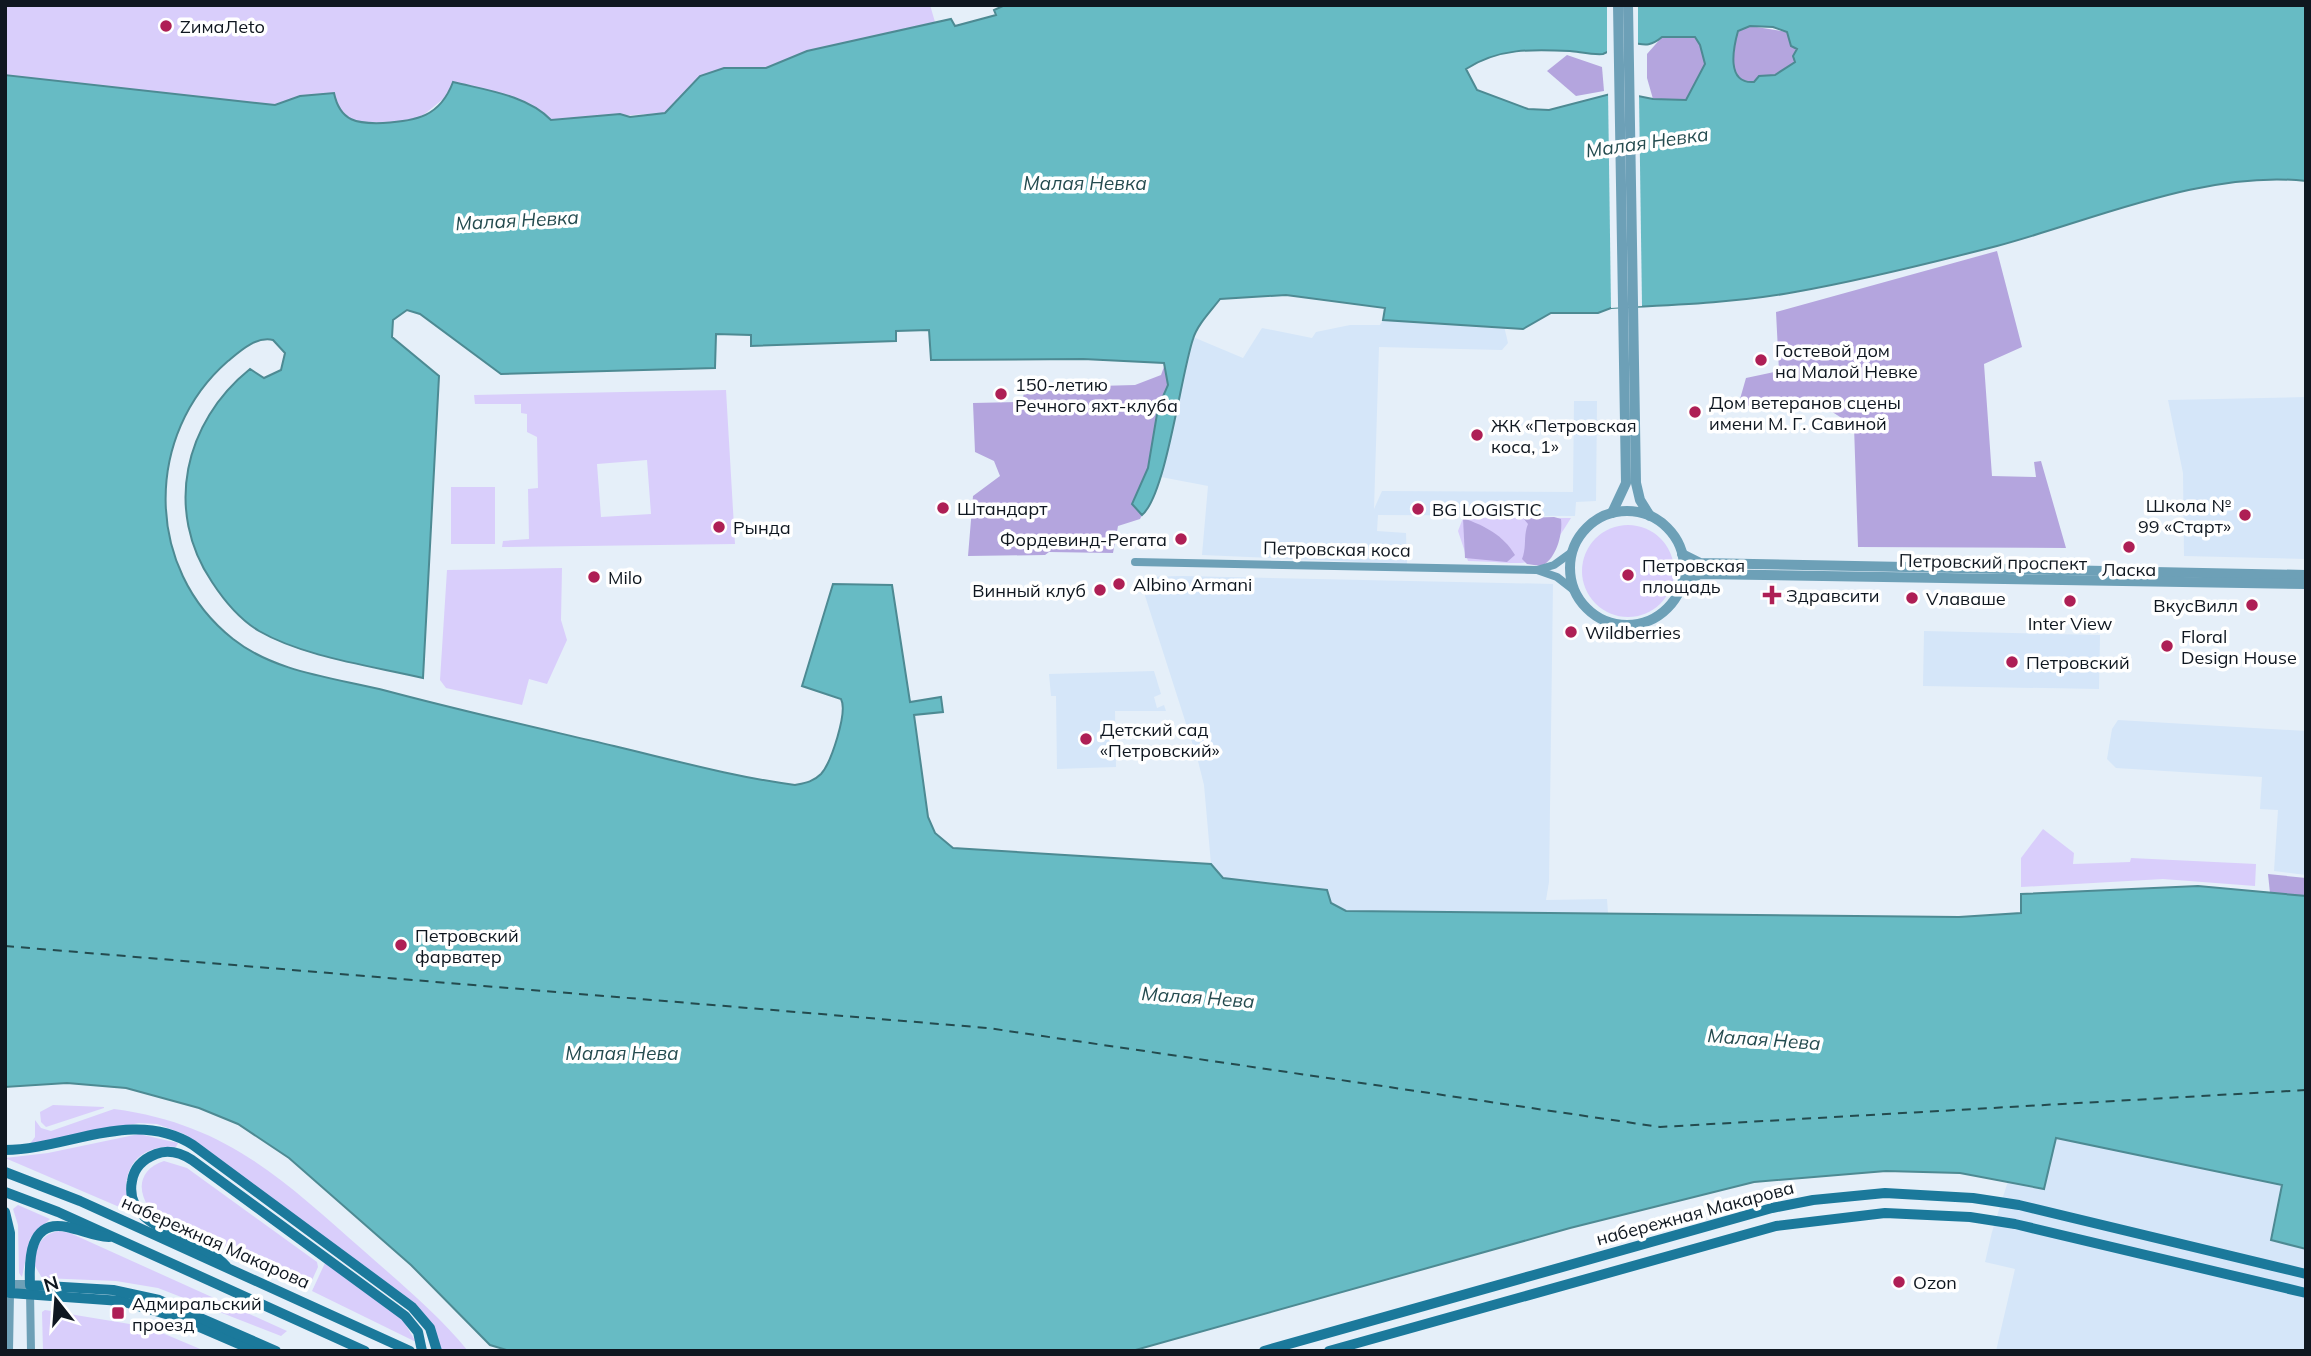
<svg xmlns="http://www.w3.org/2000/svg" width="2311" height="1356" viewBox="0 0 2311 1356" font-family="Mulish,sans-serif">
	<rect width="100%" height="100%" fill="#e5eff9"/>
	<g fill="#d5e6f9">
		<polygon points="1383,320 1504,326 1508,343 1502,350 1379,347 1374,509 1382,491 1573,492 1574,401 1597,401 1596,501 1576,502 1575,516 1378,515 1377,531 1406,533 1407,564 1202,555 1208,486 1161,477 1193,337 1243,358 1262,328 1312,338 1316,332 1350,325 1380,325"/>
		<polygon points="2306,397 2306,559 2184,556 2183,473 2168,400"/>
		<polygon points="1183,576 1553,584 1549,882 1546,900 1607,899 1608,913 1345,911 1331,903 1327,890 1223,878 1211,864 1204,785 1198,761 1139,577"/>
		<polygon points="1924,631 2100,635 2099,689 1923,686"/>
		<polygon points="1154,671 1161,694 1154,697 1157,708 1164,705 1166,711 1115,711 1116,767 1057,769 1056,696 1051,696 1049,674"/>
		<polygon points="2118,720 2306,731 2306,875 2274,871 2278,810 2260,809 2262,777 2116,768 2107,759 2112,729"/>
		<polygon points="2056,1138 2283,1185 2271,1240 2306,1249 2306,1351 1996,1351 2015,1269 1985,1262 1992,1232 2008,1181 2044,1188"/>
	</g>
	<g fill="#d9cefb" fill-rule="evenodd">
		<polygon points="5,5 930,5 935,22 807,51 766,68 724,68 700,76 665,113 551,120 533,107 470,87 448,95 416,121 363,124 353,123 345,116 335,99 300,96 275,105 5,75"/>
		<path d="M 726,390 L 735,544 L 502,547 L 503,541 L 529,539 L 528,489 L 538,488 L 537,437 L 527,432 L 527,414 L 521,413 L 521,404 L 475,404 L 474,395 ZM 647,460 L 651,514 L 601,517 L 597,464 Z"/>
		<rect x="451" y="487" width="44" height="57"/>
		<path d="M 1463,518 L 1571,518 C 1536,575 1531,562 1468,561 L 1458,531 Z"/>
		<circle cx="1628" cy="571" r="46"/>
		<polygon points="562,568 561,620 567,640 547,684 529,679 522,705 446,688 440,680 447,570"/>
		<polygon points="2043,829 2074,853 2073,864 2130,862 2131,858 2256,864 2255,886 2163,879 2021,887 2021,858"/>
		<polygon points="53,1105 104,1107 104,1108 46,1127 41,1122 40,1112"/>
		<path d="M 114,1109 C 227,1124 283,1180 364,1251 C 399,1282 438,1314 468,1351 L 441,1351 L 433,1327 L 416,1304 L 184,1134 L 157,1124 L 139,1123 L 29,1145 L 35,1137 L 35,1120 L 41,1128 L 51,1131 Z"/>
		<path d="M 139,1134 L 178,1143 L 176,1147 C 134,1144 117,1175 131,1212 L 5,1158 L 48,1153 Z"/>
		<path d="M 164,1161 L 187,1168 L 317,1262 L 318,1267 L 308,1289 L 149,1208 C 136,1188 140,1169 164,1161 Z"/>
		<polygon points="18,1205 50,1219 30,1238 22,1277 19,1273 18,1225 13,1209"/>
		<path d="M 59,1231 L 70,1233 L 287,1331 L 281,1336 L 158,1288 L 116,1281 L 42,1278 L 35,1266 C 34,1248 41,1234 59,1231 Z"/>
		<polygon points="325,1263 402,1319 416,1342 312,1291"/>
		<polygon points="45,1310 148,1327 205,1351 43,1351 42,1312"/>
	</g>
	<g fill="#b4a5de">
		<path d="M 1750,26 L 1788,32 L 1797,49 L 1795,62 C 1786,66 1780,73 1771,76 C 1729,94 1730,62 1738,31 Z"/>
		<polygon points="1662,37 1695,37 1700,45 1705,65 1686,100 1653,99 1647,78 1647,54"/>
		<polygon points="1567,55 1602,67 1604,91 1576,96 1547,71"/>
		<polygon points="1997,251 2022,347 1984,364 1992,476 2036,477 2034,462 2041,461 2066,548 1858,547 1854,426 1820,404 1738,406 1746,378 1779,371 1776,312"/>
		<polygon points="1165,364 1168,385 1158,408 1148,468 1132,503 1142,515 1140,519 1118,526 1113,553 1049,552 1045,555 968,556 973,496 1000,476 994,461 975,452 973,403 1022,402 1025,388 1135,385 1161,375"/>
		<path d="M 1554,517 L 1561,519 C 1563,534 1556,560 1541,566 L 1527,564 L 1522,559 C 1527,547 1523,536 1528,524 L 1523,518 Z"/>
		<path d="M 1463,518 C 1485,526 1503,535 1515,555 L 1507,562 L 1465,558 Z"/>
		<polygon points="2268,874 2306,878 2306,898 2270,893"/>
	</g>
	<path fill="#67bbc4" stroke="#4d8a93" stroke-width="2" fill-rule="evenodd" d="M 1005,5 L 2306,5 L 2306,181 C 2205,170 2094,220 1997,246 C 1931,263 1863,280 1795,292 C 1735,303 1672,305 1611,308 L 1598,313 L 1551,313 L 1523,329 L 1383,320 L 1385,308 L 1286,295 L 1220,299 C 1211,311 1197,325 1193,339 C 1181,374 1166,495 1142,515 L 1132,504 L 1148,468 L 1158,408 L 1168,385 L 1164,363 L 1083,359 L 931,360 L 929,330 L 896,331 L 896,341 L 751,346 L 751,335 L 716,334 L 715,368 L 501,374 L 420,314 L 407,310 L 393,320 L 392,337 L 439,376 L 423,678 C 372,666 304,657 259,631 C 239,619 225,602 212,582 C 164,511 184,422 250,369 L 264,378 L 281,370 L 285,353 L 273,340 C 256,336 240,351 228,361 C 144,434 144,569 233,639 C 276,673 336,678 387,691 C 462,711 538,728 614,746 C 673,760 734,777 795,785 C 805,783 813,782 821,774 C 831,763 848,712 841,699 L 802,686 L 833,584 L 892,585 L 910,702 L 941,697 L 943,712 L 914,715 L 928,817 L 935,833 L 953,848 L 1211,864 L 1223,878 L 1327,890 L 1331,903 L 1346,911 L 1959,917 L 2021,913 L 2021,894 L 2198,886 L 2306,896 L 2306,1249 L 2271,1240 L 2282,1185 L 2056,1138 L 2044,1189 L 1960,1173 L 1886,1171 L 1754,1182 L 1570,1228 L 1132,1351 L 510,1351 L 490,1345 L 411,1265 L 289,1158 L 238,1124 L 199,1108 L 126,1088 L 67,1083 L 5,1087 L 5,75 L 275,105 L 300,96 L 334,93 C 340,122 358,124 383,123 C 416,121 440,117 453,82 C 485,90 527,95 551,120 L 620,114 L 630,117 L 665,113 L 700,76 L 724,68 L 766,68 L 807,51 L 951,19 L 955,26 L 996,15 L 994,10 ZM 1750,26 L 1773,27 L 1787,32 L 1791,46 L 1797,49 L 1793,56 L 1795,62 L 1775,75 L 1759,76 L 1754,82 C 1726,84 1733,49 1738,31 ZM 1662,37 L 1695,37 L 1700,45 L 1705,64 L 1686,100 L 1653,99 L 1618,92 L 1549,110 L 1528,109 L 1477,90 L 1466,69 C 1498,48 1533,49 1570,51 C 1580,52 1593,55 1603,54 C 1609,52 1615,46 1622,44 C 1639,39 1644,52 1662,37 Z"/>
	<g fill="#e5eff9">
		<polygon points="1607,5 1638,5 1638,49 1625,47 1607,55"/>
		<polygon points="1618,88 1639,93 1642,306 1611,308 1608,90"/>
	</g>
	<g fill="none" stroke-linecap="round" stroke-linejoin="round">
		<polyline stroke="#244b4f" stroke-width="2" stroke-dasharray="9 7" stroke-linecap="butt" points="5,946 988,1028 1660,1127 2306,1090"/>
		<g stroke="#6da0b7" stroke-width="8">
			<polyline points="1135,562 1537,570 1557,577 1575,591"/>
			<polyline points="1537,570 1554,565 1572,552"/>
			<polyline points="30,1291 31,1351"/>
			<polyline points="9,1351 10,1293"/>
		</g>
		<g stroke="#6da0b7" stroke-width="10">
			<polyline points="1628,5 1636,483 1640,500 1650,516"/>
			<circle cx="1627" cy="568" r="57"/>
			<polyline points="1612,513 1626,483 1618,5"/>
			<polyline points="1682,554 1700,563 2306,575"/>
			<polyline points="1682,584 1700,574 2306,584"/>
			<polyline points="5,1285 30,1285"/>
		</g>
		<g stroke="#1b799b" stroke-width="10">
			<path d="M 5,1150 C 69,1149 134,1108 193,1145 L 412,1307 L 430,1328 L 437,1351"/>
			<polyline points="5,1172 80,1201 410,1351"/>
			<polyline points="5,1192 58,1212 365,1351"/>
			<polyline points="5,1212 10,1233 10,1293 121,1301 176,1317 255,1351"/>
			<path d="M 109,1237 C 93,1236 82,1230 67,1227 C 29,1219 29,1260 30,1285 L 113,1290 L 159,1300 L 276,1351"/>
			<path d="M 226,1266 C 200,1236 122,1230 132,1181 C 134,1168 143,1159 156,1154 C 169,1149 181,1153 192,1160 L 405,1316 L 418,1332 L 422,1351"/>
			<polyline points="1264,1351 1772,1208 1813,1200 1885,1193 1973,1198 2019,1205 2306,1274"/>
			<polyline points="1329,1351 1776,1226 1885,1213 1970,1217 2015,1224 2306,1293"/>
		</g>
	</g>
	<g fill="#ae1f55" stroke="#fff" stroke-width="2.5">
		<circle cx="166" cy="26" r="7"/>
		<circle cx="1761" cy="360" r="7"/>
		<circle cx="1001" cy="394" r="7"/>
		<circle cx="1695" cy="412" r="7"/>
		<circle cx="1477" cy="435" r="7"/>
		<circle cx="943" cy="508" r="7"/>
		<circle cx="1418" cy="509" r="7"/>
		<circle cx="2245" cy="515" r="7"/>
		<circle cx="719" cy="527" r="7"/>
		<circle cx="1181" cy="539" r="7"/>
		<circle cx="2129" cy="547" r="7"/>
		<circle cx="1628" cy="575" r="7"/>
		<circle cx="594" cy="577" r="7"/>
		<circle cx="1119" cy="584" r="7"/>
		<circle cx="1100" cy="590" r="7"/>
		<path d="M1768.5 584.5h7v7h7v7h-7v7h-7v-7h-7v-7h7z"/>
		<circle cx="1912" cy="598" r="7"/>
		<circle cx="2070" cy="601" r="7"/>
		<circle cx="2252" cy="605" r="7"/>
		<circle cx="1571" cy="632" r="7"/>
		<circle cx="2167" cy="646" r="7"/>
		<circle cx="2012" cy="662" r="7"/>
		<circle cx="1086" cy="739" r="7"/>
		<circle cx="401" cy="945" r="7"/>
		<circle cx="1899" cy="1282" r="7"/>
		<rect x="111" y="1306" width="14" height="14" rx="3.5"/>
	</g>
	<g text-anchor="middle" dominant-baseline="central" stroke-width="7" stroke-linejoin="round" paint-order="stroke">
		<g font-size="18" fill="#0f1720" stroke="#fff" text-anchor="start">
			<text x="180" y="26">ZимаЛеtо</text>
			<text x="1775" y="350">Гостевой дом<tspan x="1775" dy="21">на Малой Невке</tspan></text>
			<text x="1015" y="384">150-летию<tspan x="1015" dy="21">Речного яхт-клуба</tspan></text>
			<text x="1709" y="402">Дом ветеранов сцены<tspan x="1709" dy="21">имени М. Г. Савиной</tspan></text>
			<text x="1491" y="425">ЖК «Петровская<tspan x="1491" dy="21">коса, 1»</tspan></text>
			<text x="2231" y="505" text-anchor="end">Школа №<tspan x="2231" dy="21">99 «Старт»</tspan></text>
			<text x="957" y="508">Штандарт</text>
			<text x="1432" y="509">BG LOGISTIC</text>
			<text x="733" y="527">Рында</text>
			<text x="1167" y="539" text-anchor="end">Фордевинд-Регата</text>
			<text x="1642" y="565">Петровская<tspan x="1642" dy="21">площадь</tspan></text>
			<text x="2129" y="569" text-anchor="middle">Ласка</text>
			<text x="608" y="577">Milo</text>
			<text x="1133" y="584">Albino Armani</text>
			<text x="1086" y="590" text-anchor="end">Винный клуб</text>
			<text x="1786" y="595">Здравсити</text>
			<text x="1926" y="598">Vлаваше</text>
			<text x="2238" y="605" text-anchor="end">ВкусВилл</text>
			<text x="2070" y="623" text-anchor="middle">Inter View</text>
			<text x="1585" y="632">Wildberries</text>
			<text x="2181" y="636">Floral<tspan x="2181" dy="21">Design House</tspan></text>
			<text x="2026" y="662">Петровский</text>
			<text x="1100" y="729">Детский сад<tspan x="1100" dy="21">«Петровский»</tspan></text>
			<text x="415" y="935">Петровский<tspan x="415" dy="21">фарватер</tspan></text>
			<text x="1913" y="1282">Ozon</text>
			<text x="132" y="1303">Адмиральский<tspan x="132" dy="21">проезд</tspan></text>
		</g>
		<g font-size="18" fill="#0f1720" stroke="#fff">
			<text transform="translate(1337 549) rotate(1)">Петровская коса</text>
			<text transform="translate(1993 562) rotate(1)">Петровский проспект</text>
			<text transform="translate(1695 1213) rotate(-15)">набережная Макарова</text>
			<text transform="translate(216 1242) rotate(24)">набережная Макарова</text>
		</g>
		<g font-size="19" font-style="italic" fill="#244b4f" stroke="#fff">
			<text transform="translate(1647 142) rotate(-8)">Малая Невка</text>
			<text x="1085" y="183">Малая Невка</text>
			<text transform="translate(517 220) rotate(-3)">Малая Невка</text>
			<text transform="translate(1198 997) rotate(4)">Малая Нева</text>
			<text transform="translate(1764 1039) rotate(4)">Малая Нева</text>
			<text x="622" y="1053">Малая Нева</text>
		</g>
	</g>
	<rect width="2311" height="1356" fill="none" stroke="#0f1720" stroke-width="14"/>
	<g transform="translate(56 1300) rotate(343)" stroke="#ffffff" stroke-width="5" paint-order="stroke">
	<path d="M0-5L12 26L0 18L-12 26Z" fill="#0f1720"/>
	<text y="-10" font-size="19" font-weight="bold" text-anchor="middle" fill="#0f1720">N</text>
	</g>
</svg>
